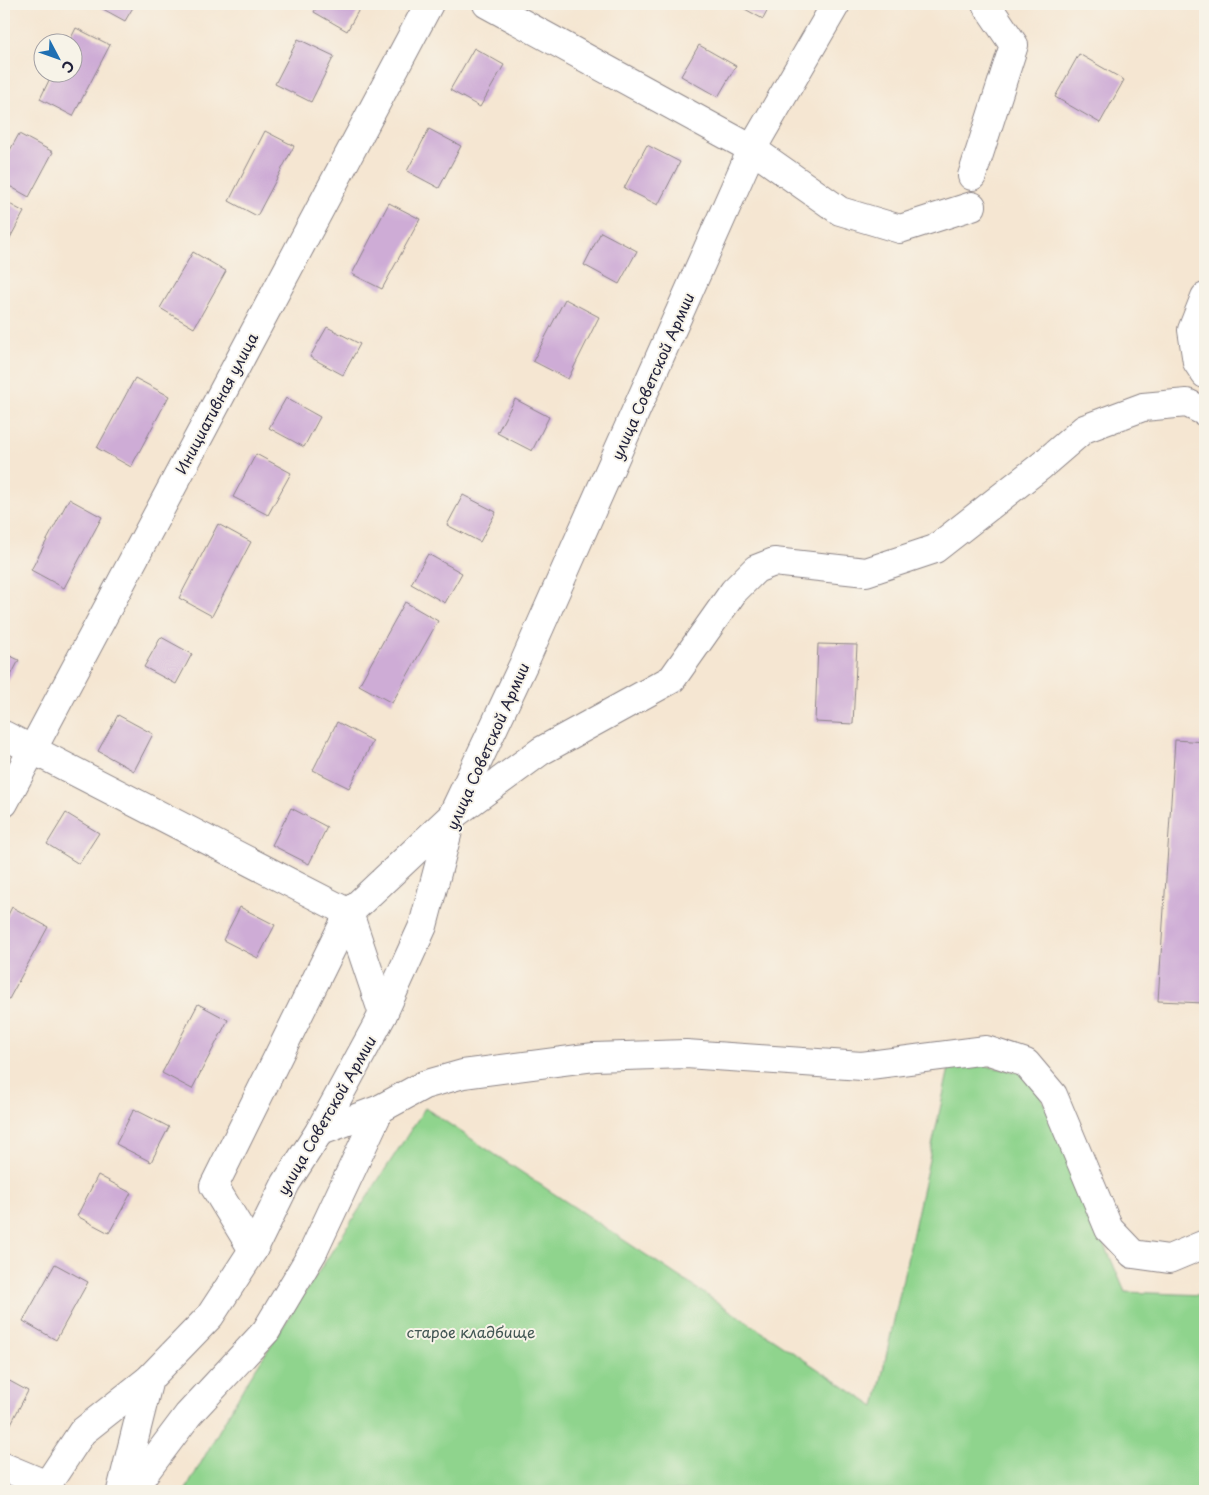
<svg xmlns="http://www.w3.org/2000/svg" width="1209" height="1495" viewBox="0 0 1209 1495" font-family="'Playpen Sans',sans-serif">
	<rect width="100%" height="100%" fill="#f7f3e8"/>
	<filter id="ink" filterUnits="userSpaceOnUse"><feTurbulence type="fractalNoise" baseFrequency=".02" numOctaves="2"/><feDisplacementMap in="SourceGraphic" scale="10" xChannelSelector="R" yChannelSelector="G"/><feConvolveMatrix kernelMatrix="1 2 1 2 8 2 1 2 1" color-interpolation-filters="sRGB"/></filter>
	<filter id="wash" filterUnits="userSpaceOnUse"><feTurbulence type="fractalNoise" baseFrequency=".0096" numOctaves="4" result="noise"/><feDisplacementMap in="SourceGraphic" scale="20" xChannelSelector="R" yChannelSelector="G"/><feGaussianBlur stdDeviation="1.12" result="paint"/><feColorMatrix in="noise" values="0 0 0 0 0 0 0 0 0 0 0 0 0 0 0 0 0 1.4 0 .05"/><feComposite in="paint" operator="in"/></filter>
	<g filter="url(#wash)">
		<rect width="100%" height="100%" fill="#f5e6d2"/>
		<polygon fill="#8fd48d" stroke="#587b64" points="951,1059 1032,1075 1125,1292 1205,1295 1205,1491 185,1491 245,1385 425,1108 875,1407"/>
		<g id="blocks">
			<g fill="#ceacd6">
				<polygon points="94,4 135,4 125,21"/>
				<polygon points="318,4 362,4 347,31 314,12"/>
				<polygon points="736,4 771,4 763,19"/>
				<polygon points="76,28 110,45 73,116 40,99 53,72 72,72 72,42 69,42"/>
				<polygon points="298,39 334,56 311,102 275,84"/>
				<polygon points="699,45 736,66 718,97 681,76"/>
				<polygon points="474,48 504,65 480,107 450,90"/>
				<polygon points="1079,54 1124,80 1100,123 1055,97"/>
				<polygon points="429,129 461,146 439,188 407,171"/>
				<polygon points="265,131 294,146 257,216 229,201"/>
				<polygon points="19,134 53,152 29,197 4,183 4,161"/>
				<polygon points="647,145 680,162 658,205 624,188"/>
				<polygon points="4,201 24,212 4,249"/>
				<polygon points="389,203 420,219 382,289 352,274"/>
				<polygon points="601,232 637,251 619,284 584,265"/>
				<polygon points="193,252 226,271 194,328 160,308"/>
				<polygon points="565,299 599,317 568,379 533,361"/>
				<polygon points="327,327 360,344 343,375 310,357"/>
				<polygon points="135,378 169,396 131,467 97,448"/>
				<polygon points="286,398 320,417 304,447 269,428"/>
				<polygon points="515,399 549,417 532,451 497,433"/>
				<polygon points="256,454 291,473 268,515 233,497"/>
				<polygon points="463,495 496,512 480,542 447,525"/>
				<polygon points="69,499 102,517 64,588 31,570"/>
				<polygon points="218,524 251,542 212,616 179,598"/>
				<polygon points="428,554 462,573 445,603 411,584"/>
				<polygon points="405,602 438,621 392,703 359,685"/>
				<polygon points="161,637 192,654 176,684 144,667"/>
				<polygon points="818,644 857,645 853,724 815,722"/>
				<polygon points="4,653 19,660 4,689"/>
				<polygon points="118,715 153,734 134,771 98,751"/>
				<polygon points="337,722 373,741 349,788 313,770"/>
				<polygon points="1175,740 1205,742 1205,983 1204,1003 1158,1001"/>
				<polygon points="291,808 327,827 309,864 272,845"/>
				<polygon points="66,813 99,833 79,864 47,844"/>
				<polygon points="12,907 48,927 9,999 4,997 4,923"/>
				<polygon points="240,907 275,925 258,958 223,940"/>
				<polygon points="198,1004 228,1020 192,1089 162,1073"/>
				<polygon points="134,1109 169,1127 151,1162 116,1144"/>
				<polygon points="98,1175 131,1193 109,1233 77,1216"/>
				<polygon points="55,1264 88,1282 56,1340 23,1321"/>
				<polygon points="4,1378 28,1391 4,1437"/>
			</g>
		</g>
	</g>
	<g filter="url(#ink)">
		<use href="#blocks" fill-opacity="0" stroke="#8c8486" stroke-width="1"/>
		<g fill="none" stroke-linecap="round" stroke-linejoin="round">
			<defs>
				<g id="minor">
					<polyline points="487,4 752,149 840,211 900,229 972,206"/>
					<polyline points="972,176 1014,45 986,4"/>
					<polyline points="1205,297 1192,330 1197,362 1205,374"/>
					<polyline points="4,735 349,913 383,1014"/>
					<polyline points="4,803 429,4"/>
					<polyline points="319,1132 380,1109 424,1085 463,1074 594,1057 686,1054 862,1066 986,1050 1026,1063 1053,1095 1109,1229 1133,1254 1169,1259 1205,1244"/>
					<polyline points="253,1250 214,1186 349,913 452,816 541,751 672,679 734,591 756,569 774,562 866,572 935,549 1041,466 1084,429 1143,407 1187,403 1205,412"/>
					<polyline points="4,1467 47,1485"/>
					<polyline points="45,1491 47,1485 82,1432 149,1379 210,1316 253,1250 286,1183 319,1132 383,1014 423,926 452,816 524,663 752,149 836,4"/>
					<polyline points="121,1491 149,1379"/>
					<polyline points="131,1491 188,1415 266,1331 313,1252 380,1109"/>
				</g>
			</defs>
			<use href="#minor" stroke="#8c8486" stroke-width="30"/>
			<use href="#minor" stroke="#fff" stroke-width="28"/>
		</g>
	</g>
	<g text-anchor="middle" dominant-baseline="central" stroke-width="4" stroke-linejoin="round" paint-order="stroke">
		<g font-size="15" fill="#22223b" stroke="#f7f3e8">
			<text transform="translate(652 376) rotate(-66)">улица Советской Армии</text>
			<text transform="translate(216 403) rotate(-62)">Инициативная улица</text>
			<text transform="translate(487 746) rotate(-66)">улица Советской Армии</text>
			<text transform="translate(326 1115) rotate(-60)">улица Советской Армии</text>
		</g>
		<g font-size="15" fill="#435754" stroke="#f7f3e8">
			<text x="471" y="1331">старое кладбище</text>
		</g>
	</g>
	<rect width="1209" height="1495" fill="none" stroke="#f7f3e8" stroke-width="20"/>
	<g transform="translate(58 58) rotate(131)"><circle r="24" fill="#f7f3e8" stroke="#a29fa3"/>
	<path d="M0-4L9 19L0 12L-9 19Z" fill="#1f6fb2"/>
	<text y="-8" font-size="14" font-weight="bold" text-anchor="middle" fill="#22223b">С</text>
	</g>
</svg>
